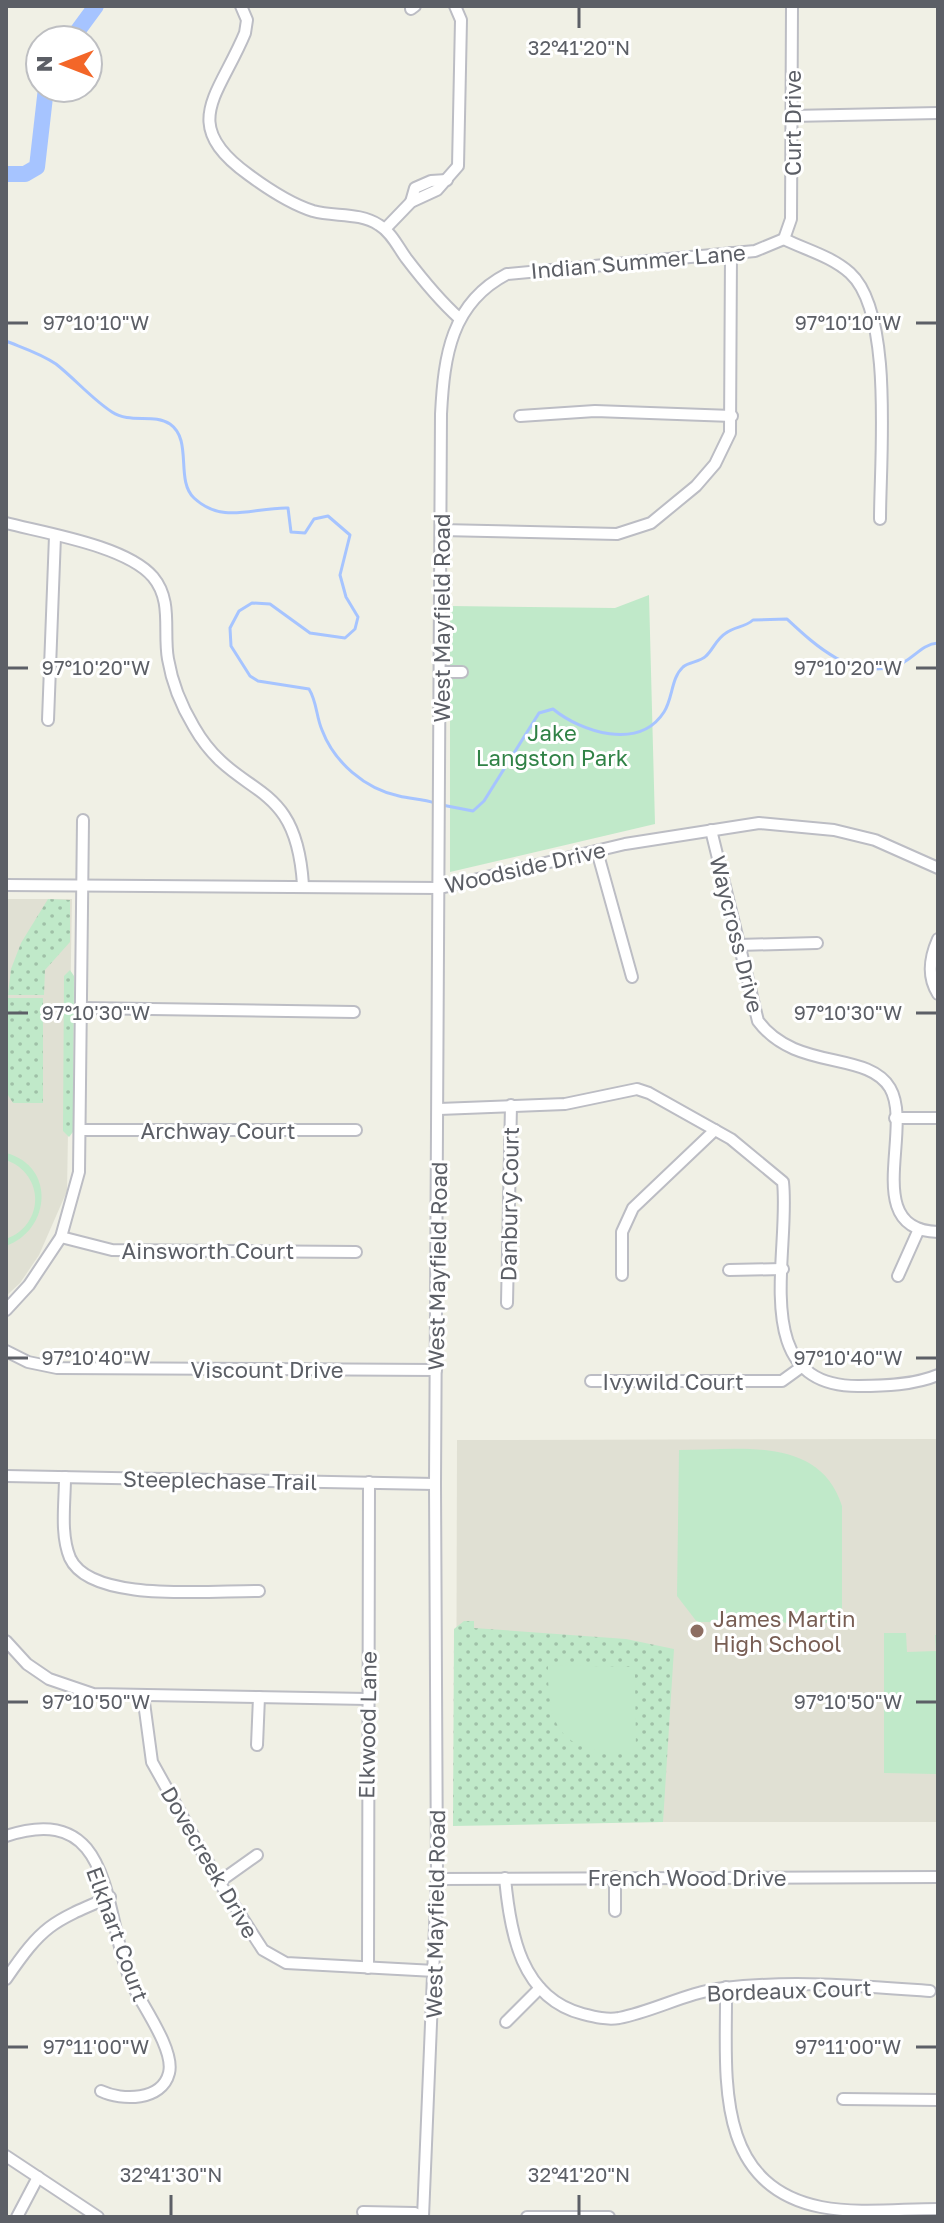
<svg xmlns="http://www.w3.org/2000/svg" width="944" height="2223" viewBox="0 0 944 2223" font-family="'Golos Text',sans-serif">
	<defs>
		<pattern id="grass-dots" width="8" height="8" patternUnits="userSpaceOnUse" patternTransform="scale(2)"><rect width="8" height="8" fill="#c0e9c9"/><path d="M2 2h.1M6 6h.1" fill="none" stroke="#9fc0a7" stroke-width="1.8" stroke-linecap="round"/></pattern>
	</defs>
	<rect width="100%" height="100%" fill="#f0f0e5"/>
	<g fill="#e0e0d3">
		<polygon points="6,899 72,899 67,1191 39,1255 20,1283 6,1296"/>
		<polygon points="938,1439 938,1822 456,1822 457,1440"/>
	</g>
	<g fill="url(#grass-dots)">
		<polygon points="48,899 70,900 70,942 45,970 44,995 8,995 11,969 21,943"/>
		<polygon points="70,970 74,976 73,1132 69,1137 63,1131 64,976"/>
		<polygon points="8,998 43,998 43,1103 13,1103 8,1095"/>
		<polygon points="464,1621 474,1621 474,1628 626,1639 674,1649 663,1822 453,1826 454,1629"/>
	</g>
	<g fill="#c0e9c9">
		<polygon points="649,595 655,824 450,872 450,606 615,608"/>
		<path d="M 6,1153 C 56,1166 51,1230 6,1246 L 6,1239 C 45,1225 45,1174 6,1160 Z"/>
		<path d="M 679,1450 C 738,1450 820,1435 842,1506 L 842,1623 L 697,1622 L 677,1596 Z"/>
		<polygon points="884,1633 906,1633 907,1652 936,1651 935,1635 938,1635 938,1798 936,1774 884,1773"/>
		<path d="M 548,1665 L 631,1667 L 635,1675 L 636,1754 C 566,1752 547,1737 548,1665 Z"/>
	</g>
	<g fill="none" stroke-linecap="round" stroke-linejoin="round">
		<g stroke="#a6c4ff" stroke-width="3">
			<path d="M 6,341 C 23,348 40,353 56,364 C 75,379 92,399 112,412 C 130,424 154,413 170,424 C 193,440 175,480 194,498 C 223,525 254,507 288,508 L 291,532 L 305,533 L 314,519 L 328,516 L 350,535 L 340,575 L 346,597 L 358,617 L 355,629 L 345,638 L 310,633 L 270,604 L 252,603 L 239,611 L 230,628 L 231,646 L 250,676 L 258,681 L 309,689 C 317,702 316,716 322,730 C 334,762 365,789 399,796 C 411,799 423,799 435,803"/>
			<path d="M 442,805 L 473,811 L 484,801 L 539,713 L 553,709 C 581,732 639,751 664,712 C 673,698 671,678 683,667 C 689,662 700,662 706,656 C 713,650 716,639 726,633 C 735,626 744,628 753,620 L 787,619 C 816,646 851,679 895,666 C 912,662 920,644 938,643"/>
		</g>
		<g stroke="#a6c4ff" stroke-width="16">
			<polyline points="71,40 96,6"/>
			<polyline points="6,174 25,174 37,167 46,88"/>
		</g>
		<defs>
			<g id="minor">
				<path d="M 241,6 L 247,20 L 245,33 C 219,96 178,124 249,175 C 268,189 291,204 313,211 C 335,217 359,212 379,225 C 391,232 398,247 406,258 C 422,279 439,300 459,318"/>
				<polyline points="411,9 415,6"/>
				<polyline points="791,116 938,113"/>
				<polyline points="411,202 415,188 431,181 447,180"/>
				<polyline points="385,229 411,202 437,190 458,166 461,20 455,6"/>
				<path d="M 784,239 C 806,250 831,256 850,273 C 894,313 880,459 880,519"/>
				<polyline points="784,239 791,219 792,6"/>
				<polyline points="520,416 595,411 732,416"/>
				<path d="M 6,523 C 45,533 127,546 153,577 C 173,601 163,631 168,659 C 172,683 182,707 194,727 C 237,802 296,774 303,885"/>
				<polyline points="441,530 617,534 651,523 696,486 715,464 730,433 731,253"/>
				<polyline points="442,672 462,672"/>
				<polyline points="48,720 55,536"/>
				<path d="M 711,830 L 758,1021 C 796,1072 867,1050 890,1088 C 914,1129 860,1230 938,1232"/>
				<polyline points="597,851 632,977"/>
				<polyline points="6,885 440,888 625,844 759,823 834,830 875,840 938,868"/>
				<path d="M 938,939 C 930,957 927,977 938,994"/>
				<polyline points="738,945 817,943"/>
				<polyline points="80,1008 354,1012"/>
				<path d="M 439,1109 L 565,1104 L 637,1089 L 649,1093 L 731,1139 L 783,1182 C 791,1254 746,1387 859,1386 C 884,1386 914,1385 938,1375"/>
				<polyline points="895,1118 938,1118"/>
				<polyline points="80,1130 356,1130"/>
				<polyline points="61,1237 112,1250 356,1252"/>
				<polyline points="729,1270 783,1269"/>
				<polyline points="622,1275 622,1232 633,1208 715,1130"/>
				<polyline points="898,1276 919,1229"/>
				<polyline points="507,1303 511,1105"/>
				<polyline points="6,1310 29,1285 61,1237 79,1172 83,820"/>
				<polyline points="6,1351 28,1362 57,1368 436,1370"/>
				<polyline points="591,1381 782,1381 800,1368"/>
				<polyline points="6,1476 435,1484"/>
				<path d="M 65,1477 C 65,1503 60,1534 70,1558 C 91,1604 214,1590 259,1591"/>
				<polyline points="6,1641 27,1664 49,1679 93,1694 368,1699"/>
				<polyline points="143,1695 152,1762 219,1882 263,1950 286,1963 435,1971"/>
				<polyline points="257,1745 259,1697"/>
				<path d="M 6,1836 C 118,1799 102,1918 132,1984 C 142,2005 175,2050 169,2073 C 162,2101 122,2101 101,2091"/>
				<polyline points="615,1877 615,1911"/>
				<path d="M 505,1878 C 510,1933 521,1998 583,2014 C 595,2017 607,2020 619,2018 C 655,2011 687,1992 724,1988 C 791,1980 863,1986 930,1991"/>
				<polyline points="437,1879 938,1877"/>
				<polyline points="219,1882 257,1855"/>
				<polyline points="368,1968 369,1482"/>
				<path d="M 6,1979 C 43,1925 51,1922 110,1897"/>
				<path d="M 726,1987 C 727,2072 711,2185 821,2207 C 858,2214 900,2209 938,2209"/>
				<polyline points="506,2022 540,1988"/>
				<polyline points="843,2099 938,2100"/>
				<polyline points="6,2156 98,2217"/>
				<polyline points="363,2212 415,2213 422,2217"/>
				<polyline points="17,2217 38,2177"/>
				<path d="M 423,2217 L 437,1879 L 435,1484 L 441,414 C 444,356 451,303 507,274 L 755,251 L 784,239"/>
				<polyline points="527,2217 609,2217"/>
			</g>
		</defs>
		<use href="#minor" stroke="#bcbdc4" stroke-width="14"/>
		<use href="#minor" stroke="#fff" stroke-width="10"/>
	</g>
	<path fill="none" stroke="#5c5f66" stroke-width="3" d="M 579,8 L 579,28M 8,323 L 28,323M 916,323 L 936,323M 8,668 L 28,668M 916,668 L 936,668M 8,1013 L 28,1013M 916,1013 L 936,1013M 8,1358 L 28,1358M 916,1358 L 936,1358M 8,1702 L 28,1702M 916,1702 L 936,1702M 8,2047 L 28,2047M 916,2047 L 936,2047M 171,2195 L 171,2215M 579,2195 L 579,2215"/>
	<circle fill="#8d6e63" stroke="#fff" stroke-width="3" cx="697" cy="1631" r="8"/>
	<g text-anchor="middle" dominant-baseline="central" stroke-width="6" stroke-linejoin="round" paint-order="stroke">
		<g font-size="22" fill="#5c5f66" stroke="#fff">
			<text transform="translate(792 123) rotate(-90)">Curt Drive</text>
			<text transform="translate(638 261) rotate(-5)">Indian Summer Lane</text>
			<text transform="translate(441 618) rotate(-90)">West Mayfield Road</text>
			<text transform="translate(525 867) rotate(-13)">Woodside Drive</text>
			<text transform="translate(737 934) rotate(76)">Waycross Drive</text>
			<text x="218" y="1130">Archway Court</text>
			<text transform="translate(509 1204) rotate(-89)">Danbury Court</text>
			<text x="208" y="1250">Ainsworth Court</text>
			<text transform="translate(437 1266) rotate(-89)">West Mayfield Road</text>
			<text x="267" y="1369">Viscount Drive</text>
			<text x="673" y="1381">Ivywild Court</text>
			<text transform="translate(220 1480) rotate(1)">Steeplechase Trail</text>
			<text transform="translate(367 1725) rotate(-89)">Elkwood Lane</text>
			<text transform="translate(210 1862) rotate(60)">Dovecreek Drive</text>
			<text x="687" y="1877">French Wood Drive</text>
			<text transform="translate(435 1914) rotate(-89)">West Mayfield Road</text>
			<text transform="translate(118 1934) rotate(70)">Elkhart Court</text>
			<text transform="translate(789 1990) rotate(-2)">Bordeaux Court</text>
		</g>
		<g font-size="22" fill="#308246" stroke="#fff">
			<text x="552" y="732">Jake<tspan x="552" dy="25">Langston Park</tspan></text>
		</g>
		<g font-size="22" fill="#785e54" stroke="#fff" text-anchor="start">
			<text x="713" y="1618">James Martin<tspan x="713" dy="25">High School</tspan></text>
		</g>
	</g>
	<g font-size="20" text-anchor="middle" fill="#5c5f66" stroke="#fff" stroke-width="6" stroke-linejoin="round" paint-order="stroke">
		<text x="579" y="55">32°41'20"N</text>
		<text x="848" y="330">97°10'10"W</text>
		<text x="96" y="330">97°10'10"W</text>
		<text x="848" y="675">97°10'20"W</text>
		<text x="96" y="675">97°10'20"W</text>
		<text x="848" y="1020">97°10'30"W</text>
		<text x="96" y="1020">97°10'30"W</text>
		<text x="96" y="1365">97°10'40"W</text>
		<text x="848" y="1365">97°10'40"W</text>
		<text x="96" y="1709">97°10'50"W</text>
		<text x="848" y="1709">97°10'50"W</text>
		<text x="96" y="2054">97°11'00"W</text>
		<text x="848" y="2054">97°11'00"W</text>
		<text x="171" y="2182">32°41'30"N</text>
		<text x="579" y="2182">32°41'20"N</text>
	</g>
	<rect width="944" height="2223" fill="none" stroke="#5c5f66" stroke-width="16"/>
	<g transform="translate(64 64) rotate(270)"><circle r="38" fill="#ffffff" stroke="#bebfc2" stroke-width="2"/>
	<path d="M0-6L14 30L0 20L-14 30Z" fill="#f36628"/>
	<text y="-12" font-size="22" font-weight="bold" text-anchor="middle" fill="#5c5f66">N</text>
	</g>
</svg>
